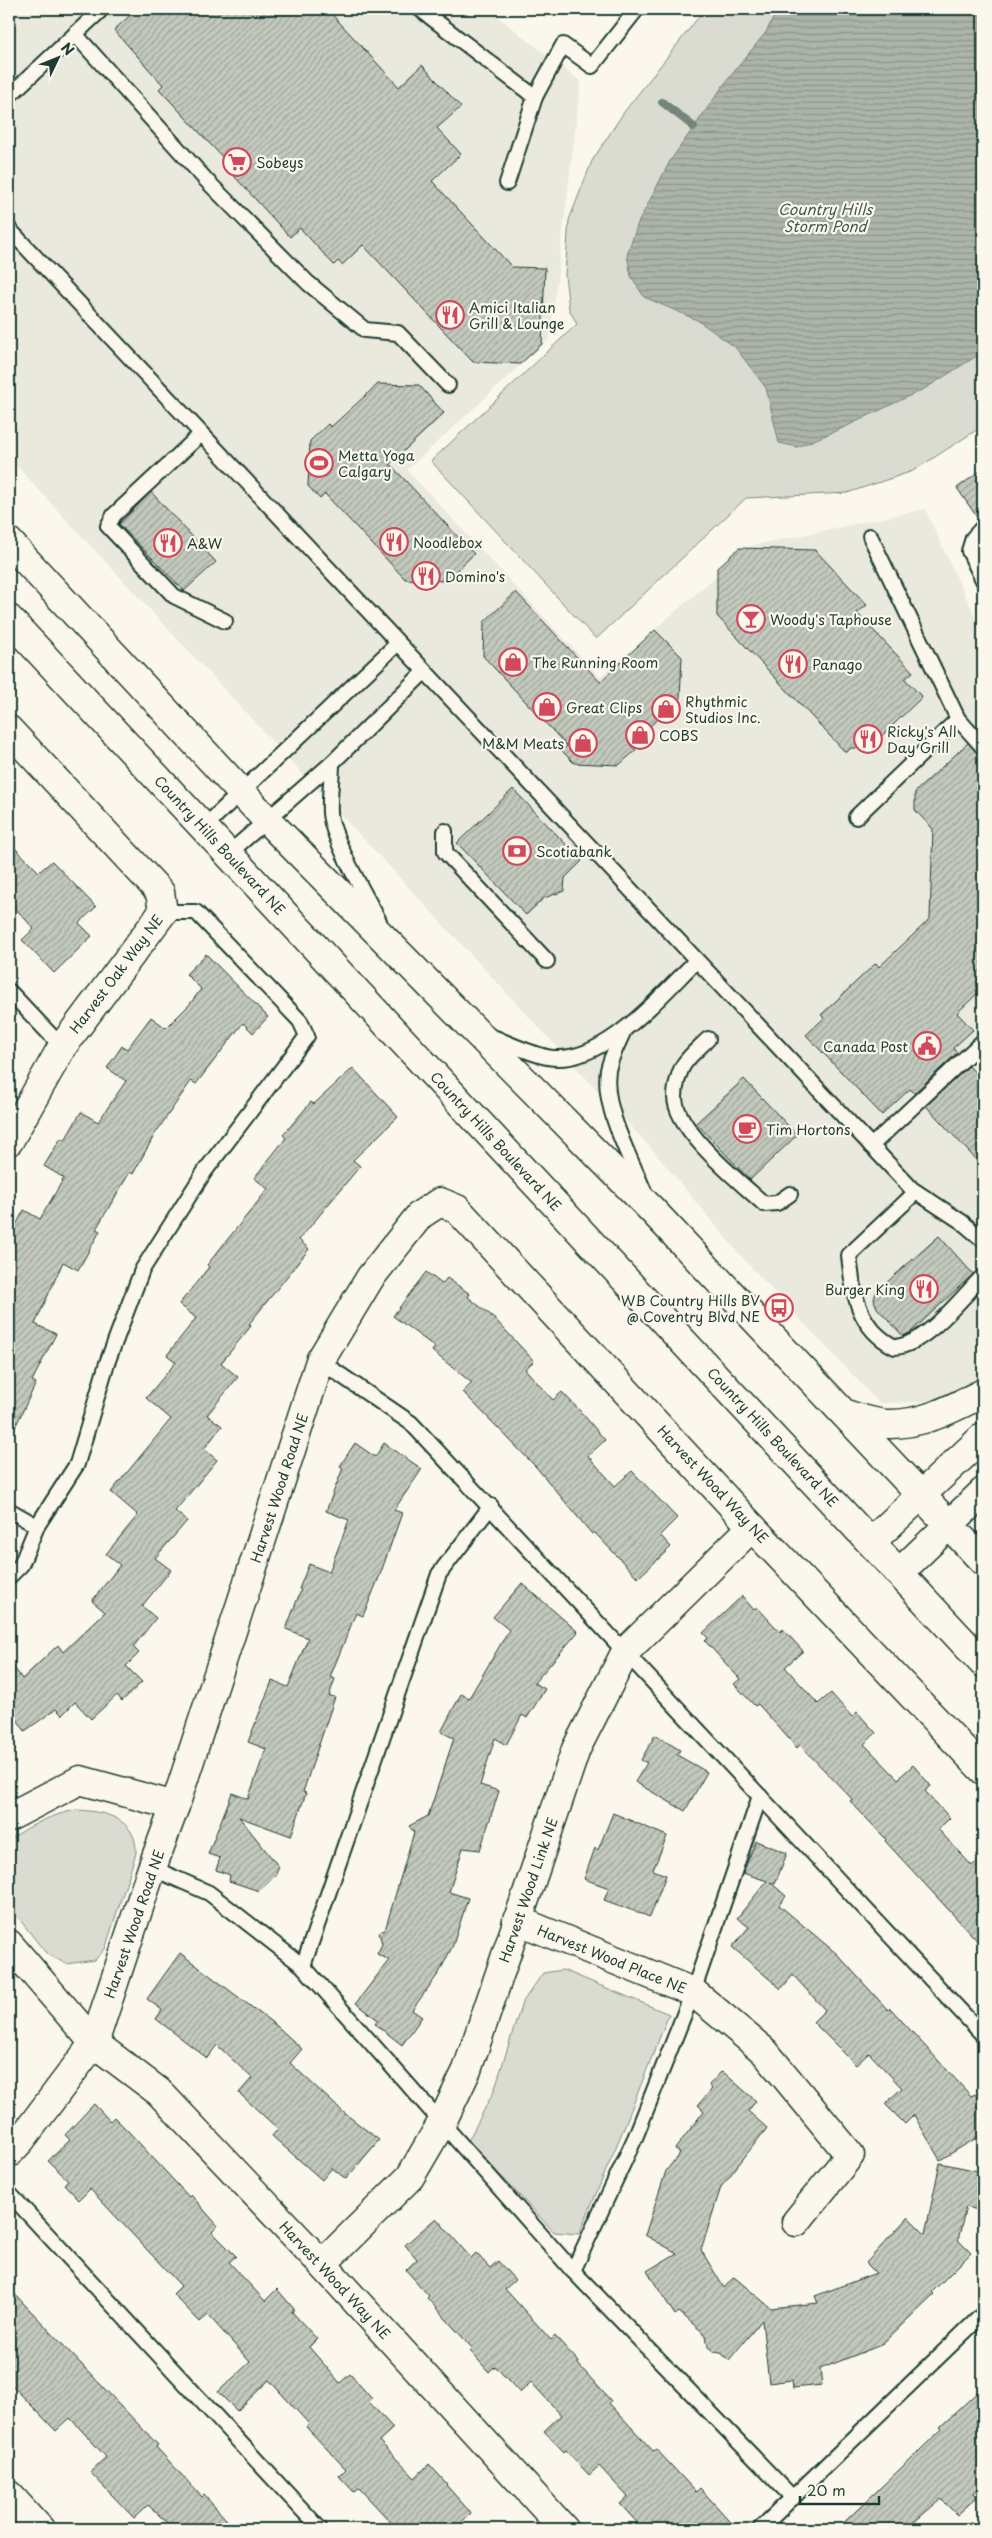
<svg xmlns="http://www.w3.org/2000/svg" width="992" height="2538" viewBox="0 0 992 2538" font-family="'Playpen Sans',sans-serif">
	<defs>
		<pattern id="water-rules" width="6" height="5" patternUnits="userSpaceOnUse" patternTransform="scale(1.25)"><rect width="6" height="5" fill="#adb4aa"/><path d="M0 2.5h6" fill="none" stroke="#8c948b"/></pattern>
		<pattern id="building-hatch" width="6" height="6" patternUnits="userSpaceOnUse" patternTransform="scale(1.25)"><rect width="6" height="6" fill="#c4c9be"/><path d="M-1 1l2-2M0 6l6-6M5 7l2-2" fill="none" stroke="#9fa49b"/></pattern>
	</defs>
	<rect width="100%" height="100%" fill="#fbf7ec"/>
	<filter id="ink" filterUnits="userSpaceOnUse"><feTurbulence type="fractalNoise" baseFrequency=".02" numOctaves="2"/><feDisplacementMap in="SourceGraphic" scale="10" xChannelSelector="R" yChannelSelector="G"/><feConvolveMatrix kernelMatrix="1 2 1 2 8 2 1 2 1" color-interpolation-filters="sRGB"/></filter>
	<g filter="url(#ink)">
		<polygon fill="#eae9de" points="9,9 488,9 581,82 550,338 407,470 600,677 751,546 925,509 983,634 983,1377 957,1401 879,1403 747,1263 650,1147 9,458"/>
		<g fill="#dbdcd1" stroke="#7d8c82">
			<polygon points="705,9 983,9 983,426 913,471 847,493 746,498 596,639 431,461 577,324 569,309 565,275 569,220 592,161 624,112"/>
			<path d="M 76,1810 C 104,1811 137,1818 136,1853 L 105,1949 L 95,1960 L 66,1964 L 46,1953 L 9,1906 L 9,1840 C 31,1825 50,1815 76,1810 Z"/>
			<polygon points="563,1970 669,2014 621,2135 579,2234 554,2232 468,2141 494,2091 522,2003 543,1973"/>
		</g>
		<polygon fill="url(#water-rules)" stroke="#74847b" points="778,9 983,9 983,352 926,388 843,428 797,447 779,443 766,388 735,347 697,320 644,297 631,276 627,255 638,223 670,161 725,83 766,32"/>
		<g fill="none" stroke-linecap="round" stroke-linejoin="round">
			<polyline stroke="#74847b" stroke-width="8" points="662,102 694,127"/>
		</g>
		<g fill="url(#building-hatch)" stroke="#1f3d34">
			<polygon points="137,9 327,9 399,87 422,65 461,107 437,128 461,154 432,181 512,267 545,268 542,344 520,364 473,362 363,245 342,265 338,261 334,265 300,228 290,237 223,164 226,161 159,89 163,85 114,30"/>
			<polygon points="378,384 419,385 444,413 390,464 474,554 445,581 405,579 325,494 320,499 308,486 310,441 328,424 331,427"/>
			<polygon points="983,469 983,518 979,520 957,488"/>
			<polygon points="151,492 216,562 184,591 119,524"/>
			<polygon points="739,548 815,550 867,605 857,613 913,672 905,679 922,697 869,748 851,748 846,753 717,616 717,568"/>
			<polygon points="516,592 600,682 655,630 682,657 680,698 630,745 636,750 619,765 574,763 562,751 567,746 483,656 484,622"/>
			<polygon points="968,743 983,758 983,988 957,1013 973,1030 953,1048 957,1053 914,1093 910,1089 882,1115 806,1035 824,1018 821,1015 876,963 879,967 930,919 933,829 915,810 915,792"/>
			<polygon points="513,789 582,861 565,878 564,891 544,898 526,915 457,843"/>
			<polygon points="9,842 39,872 52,861 96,907 79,923 92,936 54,973 22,940 34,929 9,901"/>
			<polygon points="206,954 268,1017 253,1033 243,1023 196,1084 191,1081 155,1134 133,1174 130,1172 96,1229 100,1231 78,1270 63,1262 35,1324 56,1334 32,1381 36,1383 9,1440 9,1238 24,1210 40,1219 64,1178 44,1166 61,1138 65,1140 81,1112 98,1122 126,1081 107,1068 122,1046 127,1049 151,1017 166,1028 190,1004 201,989 186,974"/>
			<polygon points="969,1066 983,1081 983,1167 926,1106"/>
			<polygon points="353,1068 398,1117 353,1160 360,1166 299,1240 309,1249 249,1324 251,1326 221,1363 238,1377 207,1415 222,1426 204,1449 217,1460 175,1511 187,1521 155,1558 171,1570 142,1606 156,1618 133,1647 139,1653 126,1666 142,1682 122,1701 117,1695 91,1719 75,1702 62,1715 56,1709 25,1731 9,1708 9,1660 22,1679 58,1645 63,1652 105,1612 92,1601 120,1565 106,1554 138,1515 111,1492 171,1419 146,1398 176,1362 167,1355 196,1318 179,1304 209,1267 207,1265 268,1189 254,1178 286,1138 283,1135 311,1102 314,1104"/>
			<polygon points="744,1079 797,1135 750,1180 696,1123"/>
			<polygon points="939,1236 973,1274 911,1332 903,1336 877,1308 874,1300 876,1292"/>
			<polygon points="426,1272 442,1284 447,1278 470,1294 468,1297 493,1317 534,1361 525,1369 553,1400 562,1392 581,1412 605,1440 588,1456 615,1486 632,1471 677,1518 660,1535 671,1547 638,1578 594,1532 592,1534 536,1467 463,1392 472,1383 432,1351 435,1347 393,1316"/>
			<polygon points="355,1443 375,1457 384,1443 422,1469 394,1510 402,1513 380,1575 363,1616 356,1613 330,1677 335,1679 329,1696 335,1697 303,1792 306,1793 291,1836 239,1817 279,1867 275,1876 259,1891 229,1881 230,1875 216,1870 220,1858 208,1854 232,1793 248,1799 266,1749 248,1742 272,1681 288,1687 308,1638 286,1629 301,1590 299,1589 309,1564 329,1572 349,1520 326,1511 343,1468 340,1466"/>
			<polygon points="522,1583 578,1632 534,1683 545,1689 527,1718 522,1715 506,1745 495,1738 480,1785 499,1791 480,1850 463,1848 449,1892 468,1898 453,1945 439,1973 412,2010 422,2017 402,2045 375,2024 378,2020 356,2003 389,1960 377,1954 382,1944 379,1932 385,1930 414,1832 409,1826 428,1816 454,1738 441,1732 461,1694 469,1698 509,1630 493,1617"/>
			<polygon points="742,1596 754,1610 757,1607 780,1632 783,1629 803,1651 785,1667 818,1704 831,1693 852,1717 857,1712 876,1733 864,1744 898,1779 913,1765 931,1786 925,1791 950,1818 938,1829 972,1866 983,1855 983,1947 885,1841 886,1839 850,1801 852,1799 800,1745 797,1748 758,1704 755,1706 734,1684 740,1679 705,1641 708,1638 703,1633"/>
			<polygon points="655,1735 680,1750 677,1755 707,1772 685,1811 635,1782 647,1763 641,1760"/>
			<polygon points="613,1813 667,1836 653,1870 666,1875 650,1917 604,1900 609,1888 584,1879 595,1848 598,1850"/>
			<polygon points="756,1841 787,1853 775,1884 770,1882 786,1896 779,1905 837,1954 888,2010 890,2008 971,2096 975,2094 983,2108 983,2134 940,2160 914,2115 905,2124 885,2104 902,2088 869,2053 856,2065 813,2022 825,2010 793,1975 781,1989 732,1947 749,1927 737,1918 767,1881 743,1873"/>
			<polygon points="180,1953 278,2027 302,2049 290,2063 343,2112 379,2140 346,2179 332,2168 322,2180 272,2136 278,2129 239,2093 252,2078 217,2045 207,2058 156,2019 162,2010 147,1999"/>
			<polygon points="722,2071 756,2101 748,2111 767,2128 721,2187 701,2250 724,2288 734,2277 771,2308 818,2303 815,2296 876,2273 866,2263 908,2217 925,2234 940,2163 983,2172 983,2211 966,2207 958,2240 971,2253 932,2292 934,2294 881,2345 820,2369 822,2385 793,2388 792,2380 769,2383 762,2320 729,2360 721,2353 714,2352 708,2347 706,2335 679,2312 675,2315 647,2271 677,2253 645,2235 666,2171 680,2153 675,2149 704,2111 698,2105 712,2089 709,2085"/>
			<polygon points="94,2104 110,2121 114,2117 128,2131 189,2197 191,2195 218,2226 212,2232 236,2256 229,2262 265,2301 277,2289 294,2309 292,2312 317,2339 309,2347 340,2383 350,2374 372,2399 369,2402 393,2428 379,2441 415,2478 429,2464 447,2484 446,2485 471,2513 454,2529 397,2529 359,2488 354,2492 339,2476 346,2469 306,2427 309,2424 269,2380 237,2411 218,2392 250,2362 208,2315 200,2322 173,2294 181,2286 90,2189 79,2200 64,2184 68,2180 48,2161 70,2140 65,2135"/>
			<polygon points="436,2218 471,2258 476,2253 490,2268 498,2261 515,2280 505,2289 551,2340 555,2336 579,2362 578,2364 611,2401 609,2403 654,2452 657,2450 696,2492 700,2488 737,2529 643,2529 620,2504 628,2497 599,2466 589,2475 566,2450 564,2452 544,2431 561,2415 531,2382 520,2393 495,2366 489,2372 470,2351 473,2349 427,2298 429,2296 406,2270 417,2259 405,2245"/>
			<polygon points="9,2288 158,2445 156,2447 202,2497 204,2495 235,2529 174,2529 148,2505 134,2518 108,2491 90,2472 106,2457 70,2418 56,2431 9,2382"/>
			<polygon points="983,2387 983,2483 973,2493 977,2497 957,2515 941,2499 906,2529 837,2529 942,2429 940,2427"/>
		</g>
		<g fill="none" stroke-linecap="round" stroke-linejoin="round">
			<defs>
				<g id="service">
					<polyline points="420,9 535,97 507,183"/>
					<polyline points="75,34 206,180 308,283 365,330 398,333 448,385"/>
					<polyline points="9,96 102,9"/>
					<polyline points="535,97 563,45 592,66 637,9"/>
					<polyline points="9,229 912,1189 962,1222 983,1240"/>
					<polyline points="201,434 114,515 108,526 174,596 225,621"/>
					<polyline points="983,527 973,538 969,551 983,580"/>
					<polyline points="870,536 958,719 983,747"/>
					<path d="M 332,763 C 332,779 329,797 330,813 C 332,839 366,896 379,921"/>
					<polyline points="856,817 958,719"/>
					<polyline points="203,828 398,643"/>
					<polyline points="445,831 445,852 547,961"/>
					<polyline points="228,854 332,763 424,672"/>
					<polyline points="9,991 62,1047"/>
					<path d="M 624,1030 C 619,1042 611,1056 608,1070 C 602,1108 631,1158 645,1194"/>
					<path d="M 490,1036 C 508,1043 528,1053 547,1057 C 601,1068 661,995 696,961"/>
					<path d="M 708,1039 C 701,1046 690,1055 684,1064 C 679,1072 675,1087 675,1097 C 675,1130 740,1182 764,1204 L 777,1203 L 790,1194"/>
					<polyline points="871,1146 983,1041"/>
					<path d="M 916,1192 L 849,1255 C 853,1292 857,1328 895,1347 C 926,1345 962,1297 983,1276"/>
					<polyline points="320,1361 411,1423 983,2035"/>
					<polyline points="9,1510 37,1526"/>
					<polyline points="9,1577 21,1565 37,1526 77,1464 107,1363 142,1270 205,1171 307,1036 300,1021 196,912 163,912"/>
					<polyline points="152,1868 209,1893 303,1966 573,2271 793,2498"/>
					<polyline points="303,1966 439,1574 491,1506"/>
					<polyline points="9,2193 320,2529"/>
					<polyline points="573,2271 635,2138 693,1992 760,1796"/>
					<polyline points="760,2529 983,2314"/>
				</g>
				<g id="minor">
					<polyline points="9,730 160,892 163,912 62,1047 9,1141"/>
					<polyline points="9,1817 80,1780 175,1806"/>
					<polyline points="517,1920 693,1992 764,2051 850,2155 796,2222"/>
					<polyline points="9,1944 94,2043 159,2092 322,2264 564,2529"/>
					<polyline points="9,2153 21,2140 94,2043 152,1868 175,1806 320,1361 370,1278 420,1215 440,1202 457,1209 752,1527 983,1770"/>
					<polyline points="322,2264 410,2177 441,2124 467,2070 576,1749 626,1651 752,1527"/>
				</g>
				<g id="tertiary">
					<polyline points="871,1542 983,1437"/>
					<polyline points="899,1573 983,1492"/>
					<polyline points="9,2495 40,2529"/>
				</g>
				<g id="secondary">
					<polyline points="9,542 267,820 652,1210 983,1561"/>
					<polyline points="9,619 983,1663"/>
					<path d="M 845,1414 C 859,1418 873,1423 887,1424 C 923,1425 953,1408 983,1393"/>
				</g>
			</defs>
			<use href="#service" stroke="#1f3d34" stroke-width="18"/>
			<use href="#minor" stroke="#1f3d34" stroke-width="31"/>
			<use href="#tertiary" stroke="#1f3d34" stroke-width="31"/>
			<use href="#secondary" stroke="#1f3d34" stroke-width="31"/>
			<use href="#service" stroke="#fbf7ec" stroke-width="14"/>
			<use href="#minor" stroke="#fbf7ec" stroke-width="28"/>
			<use href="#tertiary" stroke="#fbf7ec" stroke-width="28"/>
			<use href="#secondary" stroke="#fbf7ec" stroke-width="28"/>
		</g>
	</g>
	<defs>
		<symbol id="supermarket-ring" viewBox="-11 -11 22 22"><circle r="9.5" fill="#fbf7ec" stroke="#d1495b" stroke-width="1.5"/><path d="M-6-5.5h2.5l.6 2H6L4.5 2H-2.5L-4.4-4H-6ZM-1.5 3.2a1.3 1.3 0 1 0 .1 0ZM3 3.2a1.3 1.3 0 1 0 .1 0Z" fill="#d1495b"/></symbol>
		<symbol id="restaurant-ring" viewBox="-11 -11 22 22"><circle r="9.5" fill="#fbf7ec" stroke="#d1495b" stroke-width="1.5"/><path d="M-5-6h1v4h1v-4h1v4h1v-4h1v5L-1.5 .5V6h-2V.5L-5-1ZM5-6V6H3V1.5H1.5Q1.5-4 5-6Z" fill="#d1495b"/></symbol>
		<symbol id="stadium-ring" viewBox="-11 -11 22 22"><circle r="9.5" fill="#fbf7ec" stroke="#d1495b" stroke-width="1.5"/><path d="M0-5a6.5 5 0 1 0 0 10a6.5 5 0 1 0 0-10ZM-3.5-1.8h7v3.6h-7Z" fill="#d1495b"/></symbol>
		<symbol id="bar-ring" viewBox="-11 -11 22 22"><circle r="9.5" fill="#fbf7ec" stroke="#d1495b" stroke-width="1.5"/><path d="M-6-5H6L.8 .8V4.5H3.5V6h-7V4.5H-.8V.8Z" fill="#d1495b"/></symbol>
		<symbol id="shop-ring" viewBox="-11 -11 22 22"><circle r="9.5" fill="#fbf7ec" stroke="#d1495b" stroke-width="1.5"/><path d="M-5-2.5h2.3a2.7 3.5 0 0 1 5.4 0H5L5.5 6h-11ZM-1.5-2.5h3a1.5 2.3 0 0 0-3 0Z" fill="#d1495b"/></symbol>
		<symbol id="bank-ring" viewBox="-11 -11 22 22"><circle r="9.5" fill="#fbf7ec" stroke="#d1495b" stroke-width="1.5"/><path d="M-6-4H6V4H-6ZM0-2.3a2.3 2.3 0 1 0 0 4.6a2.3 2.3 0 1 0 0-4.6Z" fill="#d1495b"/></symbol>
		<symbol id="civic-ring" viewBox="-11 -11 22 22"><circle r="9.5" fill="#fbf7ec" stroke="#d1495b" stroke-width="1.5"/><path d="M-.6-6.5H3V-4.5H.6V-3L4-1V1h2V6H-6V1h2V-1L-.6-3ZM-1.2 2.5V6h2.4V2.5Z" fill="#d1495b"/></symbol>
		<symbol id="cafe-ring" viewBox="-11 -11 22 22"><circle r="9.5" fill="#fbf7ec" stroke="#d1495b" stroke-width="1.5"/><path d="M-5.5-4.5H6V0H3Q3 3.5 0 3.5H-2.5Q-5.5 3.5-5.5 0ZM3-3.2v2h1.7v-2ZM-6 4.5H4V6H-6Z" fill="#d1495b"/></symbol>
		<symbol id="bus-ring" viewBox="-11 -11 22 22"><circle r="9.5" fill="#fbf7ec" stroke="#d1495b" stroke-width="1.5"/><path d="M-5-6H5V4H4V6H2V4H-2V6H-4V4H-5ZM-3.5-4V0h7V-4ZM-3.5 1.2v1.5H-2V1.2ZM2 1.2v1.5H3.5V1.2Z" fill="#d1495b"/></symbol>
	</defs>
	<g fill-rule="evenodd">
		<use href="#supermarket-ring" x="221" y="146" width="32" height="32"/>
		<use href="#restaurant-ring" x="434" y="299" width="32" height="32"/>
		<use href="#stadium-ring" x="303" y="447" width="32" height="32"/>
		<use href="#restaurant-ring" x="378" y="526" width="32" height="32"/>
		<use href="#restaurant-ring" x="152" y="527" width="32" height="32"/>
		<use href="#restaurant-ring" x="410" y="560" width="32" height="32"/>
		<use href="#bar-ring" x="735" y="603" width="32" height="32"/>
		<use href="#shop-ring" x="497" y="646" width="32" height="32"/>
		<use href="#restaurant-ring" x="777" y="648" width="32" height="32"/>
		<use href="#shop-ring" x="531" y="691" width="32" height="32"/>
		<use href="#shop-ring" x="650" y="693" width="32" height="32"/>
		<use href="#shop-ring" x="624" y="719" width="32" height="32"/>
		<use href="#restaurant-ring" x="852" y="723" width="32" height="32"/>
		<use href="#shop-ring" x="567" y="727" width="32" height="32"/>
		<use href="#bank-ring" x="501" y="835" width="32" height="32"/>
		<use href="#civic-ring" x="911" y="1030" width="32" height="32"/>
		<use href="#cafe-ring" x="731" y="1113" width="32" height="32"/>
		<use href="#restaurant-ring" x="908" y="1273" width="32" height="32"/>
		<use href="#bus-ring" x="763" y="1292" width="32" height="32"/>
	</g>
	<g text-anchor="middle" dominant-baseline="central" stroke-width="4.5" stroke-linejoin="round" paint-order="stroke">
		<g font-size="14" fill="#1f3d34" stroke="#fbf7ec" text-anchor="start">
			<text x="256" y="162">Sobeys</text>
			<text x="469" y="307">Amici Italian<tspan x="469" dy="16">Grill &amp; Lounge</tspan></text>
			<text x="338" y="455">Metta Yoga<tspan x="338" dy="16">Calgary</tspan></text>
			<text x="413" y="542">Noodlebox</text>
			<text x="187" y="543">A&amp;W</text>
			<text x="445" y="576">Domino's</text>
			<text x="770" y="619">Woody's Taphouse</text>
			<text x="532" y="662">The Running Room</text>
			<text x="812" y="664">Panago</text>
			<text x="685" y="701">Rhythmic<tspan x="685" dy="16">Studios Inc.</tspan></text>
			<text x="566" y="707">Great Clips</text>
			<text x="887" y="731">Ricky's All<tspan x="887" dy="16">Day Grill</tspan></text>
			<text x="659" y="735">COBS</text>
			<text x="564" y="743" text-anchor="end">M&amp;M Meats</text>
			<text x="536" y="851">Scotiabank</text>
			<text x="908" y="1046" text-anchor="end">Canada Post</text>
			<text x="766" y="1129">Tim Hortons</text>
			<text x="905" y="1289" text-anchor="end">Burger King</text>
			<text x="760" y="1300" text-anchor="end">WB Country Hills BV<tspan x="760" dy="16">@ Coventry Blvd NE</tspan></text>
		</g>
		<g font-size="14" fill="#1f3d34" stroke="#fbf7ec">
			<text transform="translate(220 845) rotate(47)">Country Hills Boulevard NE</text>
			<text transform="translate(116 974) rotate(-53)">Harvest Oak Way NE</text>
			<text transform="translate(496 1141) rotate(47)">Country Hills Boulevard NE</text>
			<text transform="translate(773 1437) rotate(47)">Country Hills Boulevard NE</text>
			<text transform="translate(713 1484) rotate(47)">Harvest Wood Way NE</text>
			<text transform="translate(279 1488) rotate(-72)">Harvest Wood Road NE</text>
			<text transform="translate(528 1890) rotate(-71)">Harvest Wood Link NE</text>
			<text transform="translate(134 1924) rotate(-71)">Harvest Wood Road NE</text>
			<text transform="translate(612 1959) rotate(22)">Harvest Wood Place NE</text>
			<text transform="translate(335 2280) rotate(47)">Harvest Wood Way NE</text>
		</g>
		<g font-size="15" font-style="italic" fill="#425b52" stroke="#fbf7ec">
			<text x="825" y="208">Country Hills<tspan x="825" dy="17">Storm Pond</tspan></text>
		</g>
	</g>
	<rect width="992" height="2538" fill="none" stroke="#fbf7ec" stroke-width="30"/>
	<rect x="15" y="15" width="962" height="2508" fill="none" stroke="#1f3d34" stroke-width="2" filter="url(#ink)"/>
	<g transform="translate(58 58) rotate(47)" stroke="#fbf7ec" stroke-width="4" paint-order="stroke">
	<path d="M0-4L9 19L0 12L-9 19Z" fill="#1f3d34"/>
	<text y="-8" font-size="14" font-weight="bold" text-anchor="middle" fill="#1f3d34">N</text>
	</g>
	<path d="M800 2496v8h79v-8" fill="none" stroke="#1f3d34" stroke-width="2.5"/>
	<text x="807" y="2496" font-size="15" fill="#1f3d34" stroke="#fbf7ec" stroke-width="4" paint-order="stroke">20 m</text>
</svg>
